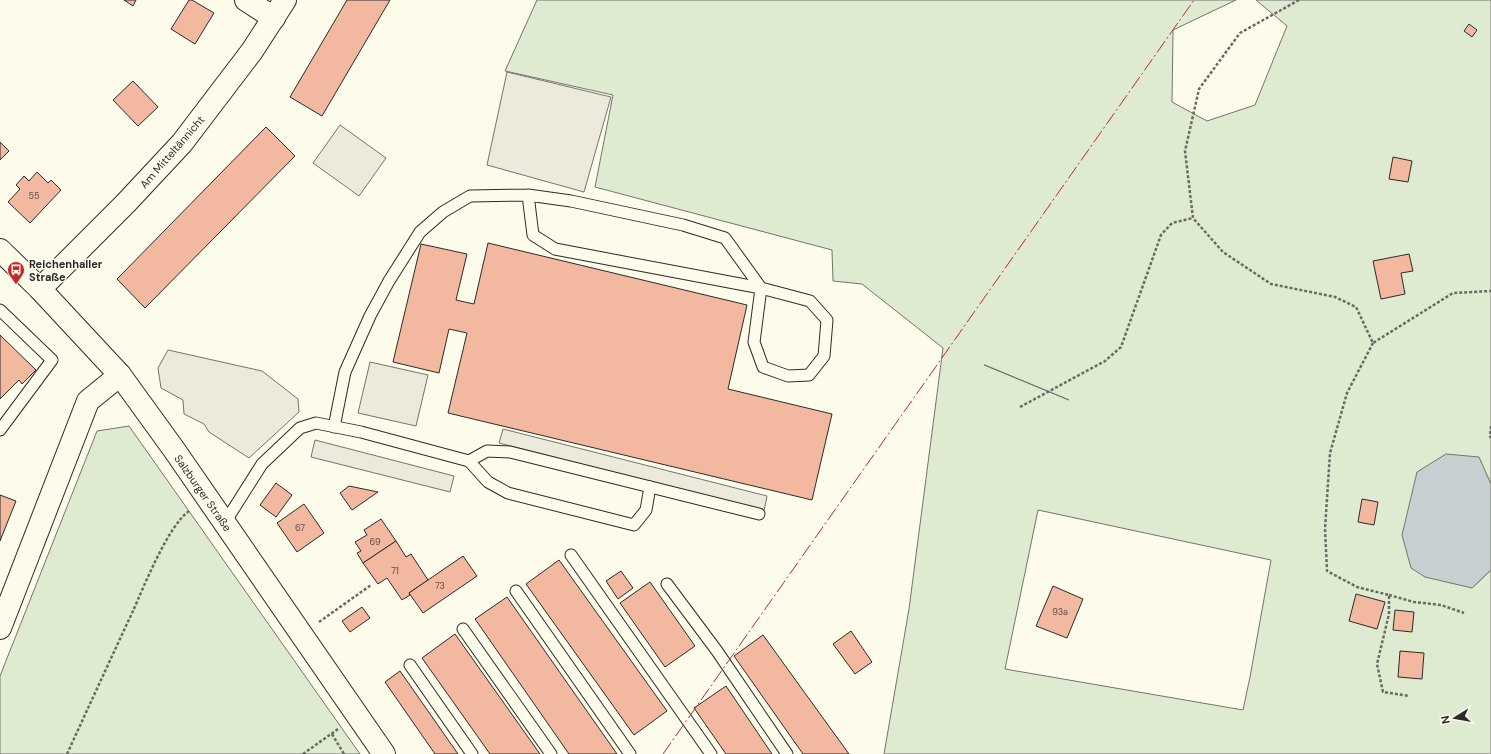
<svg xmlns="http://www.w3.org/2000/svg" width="1491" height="754" viewBox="0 0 1491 754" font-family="'DM Sans',sans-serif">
	<rect width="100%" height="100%" fill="#fdfbea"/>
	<g fill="#deebd1" stroke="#74746e" fill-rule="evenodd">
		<path d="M 537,0 L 1236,0 L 1173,30 L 1172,102 L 1207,121 L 1255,105 L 1287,26 L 1256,0 L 1491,0 L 1491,484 L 1478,457 L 1472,588 L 1491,570 L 1491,754 L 884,754 L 909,609 L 943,348 L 862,284 L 833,281 L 832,250 L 595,187 L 613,95 L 505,71 ZM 984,365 L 1069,400 L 985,365 ZM 1038,510 L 1271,560 L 1250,677 L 1243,710 L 1005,669 Z"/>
		<polygon points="129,426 360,754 0,754 0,676 97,431"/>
	</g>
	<g fill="#eceadb" stroke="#74746e">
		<polygon points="507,72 611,97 584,192 487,165"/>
		<polygon points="340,125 386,158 359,196 313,163"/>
		<polygon points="168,350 262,371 298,399 299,412 249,458 209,432 204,424 184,414 183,400 161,388 158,368"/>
		<polygon points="370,362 428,375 416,426 358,413"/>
		<polygon points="503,429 767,496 764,511 499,443"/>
		<polygon points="315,440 454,476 450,492 311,457"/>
	</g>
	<polygon fill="#c7d0d0" stroke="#74746e" points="1446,454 1479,457 1491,484 1491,570 1472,588 1425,577 1411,568 1402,535 1417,472"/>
	<g fill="#f2b8a0" stroke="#2b2b2b">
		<polygon points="124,0 136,0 133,6"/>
		<polygon points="189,0 192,0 214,13 195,44 171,29"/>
		<polygon points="347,0 390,0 322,116 290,97"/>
		<polygon points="1469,24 1477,30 1472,37 1464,31"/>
		<polygon points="133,81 158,107 138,126 113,100"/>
		<polygon points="266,127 295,156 145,308 117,279"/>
		<polygon points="0,142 9,151 0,160"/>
		<polygon points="1393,157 1412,161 1408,182 1389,179"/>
		<polygon points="37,172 48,183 51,180 61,190 30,223 8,202 20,189 16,185 24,176 29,181"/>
		<polygon points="488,243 747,305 728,389 832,414 812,500 448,413 467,333 449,329 439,373 393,362 421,244 467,254 456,300 474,304"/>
		<polygon points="1409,254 1413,271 1401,273 1405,294 1381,299 1373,261"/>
		<polygon points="0,335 36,370 22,384 19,380 0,399"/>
		<polygon points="276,483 292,495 276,517 260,505"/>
		<polygon points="349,486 378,492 352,510 340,493"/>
		<polygon points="0,495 16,501 0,541"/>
		<polygon points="1362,499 1378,502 1374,525 1358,522"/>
		<polygon points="304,504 324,533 297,552 277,523"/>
		<polygon points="381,519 396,541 363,563 357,553 361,551 355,542 367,535 364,530"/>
		<polygon points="396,541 406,557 411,554 428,580 409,593 410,595 402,600 387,578 378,584 363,563"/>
		<polygon points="463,556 477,576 423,613 409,593"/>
		<polygon points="559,560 667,711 634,735 526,584"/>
		<polygon points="621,571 633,588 618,599 606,581"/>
		<polygon points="650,582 695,646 665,667 620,603"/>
		<polygon points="1053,586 1083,599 1067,638 1036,626"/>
		<polygon points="1356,594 1385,602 1377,629 1349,621"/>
		<polygon points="507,597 617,754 569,754 475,619"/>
		<polygon points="362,607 370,618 350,632 342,621"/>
		<polygon points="1395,610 1414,612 1412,632 1393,630"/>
		<polygon points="851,631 872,662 855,674 833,644"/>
		<polygon points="455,634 540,754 490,754 422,658"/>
		<polygon points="763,635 849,754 803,754 734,656"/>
		<polygon points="1400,651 1424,653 1422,679 1398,677"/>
		<polygon points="400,671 458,754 435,754 385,682"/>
		<polygon points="726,686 772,754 726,754 694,708"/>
	</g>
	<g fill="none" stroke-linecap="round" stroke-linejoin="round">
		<defs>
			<g id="lane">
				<polyline points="0,310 52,360 0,430"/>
				<polyline points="334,427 345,372 370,316 389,281 420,232 443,212 470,196 528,195 571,201 683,225 725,238 761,288 754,342 763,367 788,376 809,375 824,356 827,320 810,301 761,288 555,249 533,235 528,195"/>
				<polyline points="469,461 488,482 508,493 634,525 646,510 650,487"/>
				<polyline points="224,524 262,464 300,428 316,423 361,432 469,461 487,451 510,452 759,514"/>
				<polyline points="571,555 711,754"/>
				<polyline points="667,584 717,651 787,754"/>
				<polyline points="516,591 630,754"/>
				<polyline points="463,629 551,754"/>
				<polyline points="410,665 472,754"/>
			</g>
			<g id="street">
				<polyline points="246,0 274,18"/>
				<polyline points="40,289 126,203 182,143 252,51 285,0"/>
				<polyline points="0,628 88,401 120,375"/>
			</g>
			<polyline id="secondary" points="0,250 40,289 120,375 175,451 384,754"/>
		</defs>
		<use href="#lane" stroke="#2b2b2b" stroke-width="13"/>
		<use href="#street" stroke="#2b2b2b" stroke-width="24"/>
		<use href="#secondary" stroke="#2b2b2b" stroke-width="24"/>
		<g stroke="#6a6964" stroke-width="2.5" stroke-dasharray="3 2" stroke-linecap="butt">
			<polyline points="1299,0 1240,33 1199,89 1185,151 1193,218 1223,252 1271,284 1335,297 1356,307 1373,343 1453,293 1491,291"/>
			<polyline points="1373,343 1347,393 1330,453 1325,529 1327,571 1357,587 1389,595 1389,614 1377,664 1383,692 1409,696"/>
			<polyline points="1020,407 1105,361 1121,347 1161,235 1172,223 1193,218"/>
			<polyline points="1491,426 1490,436 1491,438"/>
			<polyline points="1389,595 1414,602 1441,605 1464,613"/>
			<polyline points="319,622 371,585"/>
			<polyline points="332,734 344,754"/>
			<path d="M 67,754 C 89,706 111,658 133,611 C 144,586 168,526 189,511"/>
			<polyline points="303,754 338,729"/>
		</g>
		<use href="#lane" stroke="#fdfbea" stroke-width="11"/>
		<use href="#street" stroke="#fdfbea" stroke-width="22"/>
		<use href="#secondary" stroke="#fdfbea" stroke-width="22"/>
		<polyline stroke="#c62828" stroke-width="1" stroke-dasharray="14 3 2 3" stroke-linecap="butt" points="663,754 1194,0"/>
	</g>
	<defs>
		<symbol id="bus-pin" viewBox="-11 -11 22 30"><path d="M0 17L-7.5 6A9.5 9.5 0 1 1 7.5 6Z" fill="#c62828" stroke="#fdfbea"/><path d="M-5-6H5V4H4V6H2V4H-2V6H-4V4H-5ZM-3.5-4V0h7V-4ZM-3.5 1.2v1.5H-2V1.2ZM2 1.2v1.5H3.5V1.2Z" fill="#fff"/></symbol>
	</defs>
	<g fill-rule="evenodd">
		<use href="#bus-pin" x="6" y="260" width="20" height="27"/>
	</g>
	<g text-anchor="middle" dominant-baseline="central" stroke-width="3" stroke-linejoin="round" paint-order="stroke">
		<g font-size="9" fill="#5d4e48">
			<text x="34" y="196">55</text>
			<text x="300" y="528">67</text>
			<text x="375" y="542">69</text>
			<text x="395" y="571">71</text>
			<text x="440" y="586">73</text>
			<text x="1060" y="612">93a</text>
		</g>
		<g font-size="11" fill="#2b2b2b" stroke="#fdfbea">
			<text transform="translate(172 152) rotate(-49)">Am Mitteltännicht</text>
			<text transform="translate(203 493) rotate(55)">Salzburger Straße</text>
		</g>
		<g font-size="11" font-weight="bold" fill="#2b2b2b" stroke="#fdfbea" text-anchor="start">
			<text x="29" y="264">Reichenhaller<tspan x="29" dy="13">Straße</tspan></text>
		</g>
	</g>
	<g transform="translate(1455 718) rotate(259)" stroke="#fdfbea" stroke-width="3" paint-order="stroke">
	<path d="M0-3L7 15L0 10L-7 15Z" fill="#2b2b2b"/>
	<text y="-6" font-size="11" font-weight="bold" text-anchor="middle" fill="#2b2b2b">N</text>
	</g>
</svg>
